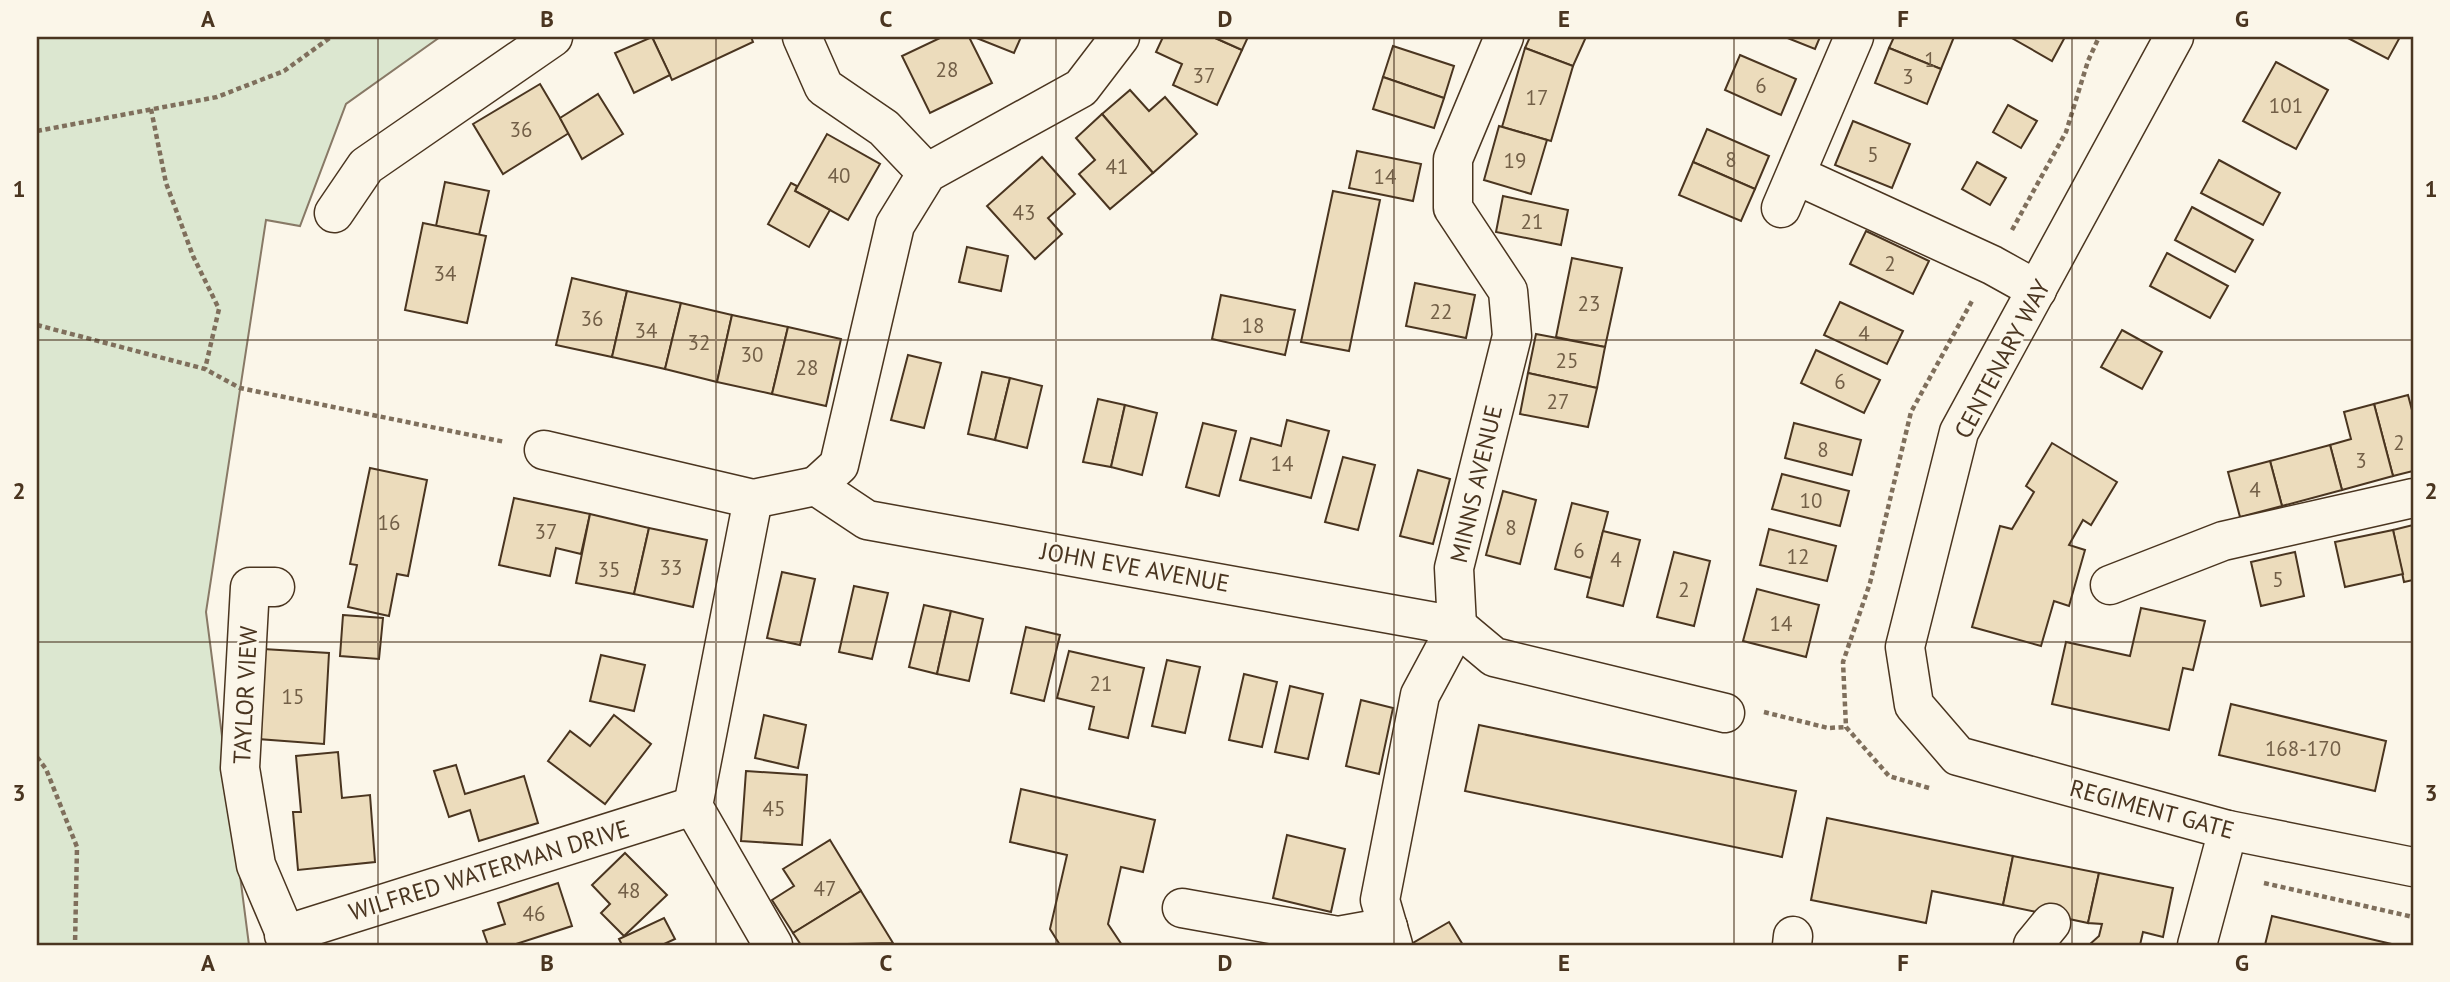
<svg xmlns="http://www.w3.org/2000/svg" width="2450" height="982" viewBox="0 0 2450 982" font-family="'PT Sans',sans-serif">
	<rect width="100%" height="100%" fill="#fbf6e9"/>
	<polygon fill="#dce7d0" stroke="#887966" stroke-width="2" points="37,37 440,37 346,104 300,226 266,220 206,612 249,945 37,945"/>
	<g fill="#ecdcbc" stroke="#4a3520" stroke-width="2">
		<polygon points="652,37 751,37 753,42 672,80"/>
		<polygon points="652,37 670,75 634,93 615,53"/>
		<polygon points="942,37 969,37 992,83 930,113 902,56"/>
		<polygon points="974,37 1021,37 1014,53"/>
		<polygon points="1163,37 1213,37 1242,50 1217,105 1173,85 1182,64 1156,52"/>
		<polygon points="1213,37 1248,37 1242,50"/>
		<polygon points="1530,37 1586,37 1573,66 1525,48"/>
		<polygon points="1785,37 1820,37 1815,49"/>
		<polygon points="1894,37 1954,37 1941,69 1889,48"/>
		<polygon points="2010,37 2065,37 2052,61"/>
		<polygon points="2346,37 2400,37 2388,59"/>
		<polygon points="1393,46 1454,66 1444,98 1383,77"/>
		<polygon points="1525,48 1573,66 1551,141 1502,127"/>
		<polygon points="1889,48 1941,69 1927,104 1875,83"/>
		<polygon points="1740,55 1796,79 1781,115 1725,90"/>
		<polygon points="2276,62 2328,90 2296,149 2243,121"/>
		<polygon points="1383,77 1444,98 1434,128 1373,109"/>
		<polygon points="540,84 569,133 503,174 473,124"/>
		<polygon points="1130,90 1149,111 1165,97 1197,134 1153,173 1102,114"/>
		<polygon points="598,94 623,134 582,159 560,118"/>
		<polygon points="2008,105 2037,121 2021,148 1993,132"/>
		<polygon points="1102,114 1153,173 1110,209 1079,174 1095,160 1076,138"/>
		<polygon points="1853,121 1910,144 1892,188 1835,165"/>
		<polygon points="1499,126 1547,140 1531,194 1484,180"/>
		<polygon points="1707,129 1769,156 1755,189 1693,162"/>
		<polygon points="827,134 880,164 848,220 795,191"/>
		<polygon points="1357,151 1421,164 1413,201 1349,188"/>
		<polygon points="1042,157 1075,194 1048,218 1062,234 1035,259 987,206"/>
		<polygon points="2219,160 2280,193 2263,225 2201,193"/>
		<polygon points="1693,162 1755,189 1741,221 1679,195"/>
		<polygon points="1977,162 2006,178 1990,205 1962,189"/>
		<polygon points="445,182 489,191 479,235 436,226"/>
		<polygon points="791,183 797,186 795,191 830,210 809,247 768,224"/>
		<polygon points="1333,191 1380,200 1349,351 1301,342"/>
		<polygon points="1503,196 1568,210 1561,245 1496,232"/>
		<polygon points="2192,207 2253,240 2235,272 2175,240"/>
		<polygon points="423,223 486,236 467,323 405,310"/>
		<polygon points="1866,231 1929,261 1913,294 1850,264"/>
		<polygon points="967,247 1008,256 1001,291 959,282"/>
		<polygon points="2167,253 2228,286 2210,318 2150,286"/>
		<polygon points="1572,258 1622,268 1605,347 1556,337"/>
		<polygon points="572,278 627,291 612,357 556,345"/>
		<polygon points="1415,283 1475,295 1466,338 1406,326"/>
		<polygon points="627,291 681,303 665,369 612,357"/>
		<polygon points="1221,295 1295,310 1285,355 1212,339"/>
		<polygon points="1840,302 1903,331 1887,364 1824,335"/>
		<polygon points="681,303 732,315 717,382 665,369"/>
		<polygon points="732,315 788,327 772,394 717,382"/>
		<polygon points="788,327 841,339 826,406 772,394"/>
		<polygon points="2122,330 2162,352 2142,389 2101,367"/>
		<polygon points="1536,334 1605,347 1597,388 1528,373"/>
		<polygon points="1816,350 1880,380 1864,413 1801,383"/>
		<polygon points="908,355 941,363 924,428 891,420"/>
		<polygon points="982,372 1010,378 995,440 968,434"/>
		<polygon points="1528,373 1597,388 1588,427 1520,414"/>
		<polygon points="1010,378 1042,386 1027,448 995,440"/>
		<polygon points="2408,395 2413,414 2413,471 2393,476 2374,404"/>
		<polygon points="1098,399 1125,405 1111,467 1083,462"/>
		<polygon points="2374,404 2393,476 2342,490 2330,445 2351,439 2344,412"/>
		<polygon points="1125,405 1157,413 1142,475 1111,467"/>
		<polygon points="1287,420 1329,431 1311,498 1240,480 1251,438 1281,446"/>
		<polygon points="1203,423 1236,431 1219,496 1186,487"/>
		<polygon points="1794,423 1861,440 1852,475 1785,458"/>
		<polygon points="2052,443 2117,482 2091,525 2083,520 2069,545 2085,550 2069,606 2054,601 2041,646 1972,627 2000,526 2012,529 2034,492 2026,486"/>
		<polygon points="2330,445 2342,490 2282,506 2270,461"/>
		<polygon points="1343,457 1375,465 1358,530 1325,522"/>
		<polygon points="2270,461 2282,506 2240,517 2228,472"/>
		<polygon points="370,468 427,480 408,576 397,574 389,616 348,607 357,565 350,564"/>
		<polygon points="1418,470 1450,479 1433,544 1400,536"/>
		<polygon points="1782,474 1849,491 1840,526 1772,509"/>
		<polygon points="1503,491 1536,500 1520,564 1486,555"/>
		<polygon points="514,498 590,514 581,554 556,548 550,576 499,565"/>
		<polygon points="1572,503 1608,512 1591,578 1555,569"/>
		<polygon points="590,514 649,528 634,594 576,583"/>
		<polygon points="2413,525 2413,580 2404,582 2393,530"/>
		<polygon points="649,528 707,540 693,607 634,594"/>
		<polygon points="1769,529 1836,546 1827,581 1760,565"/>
		<polygon points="2393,530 2403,574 2345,587 2335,542"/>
		<polygon points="1603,531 1640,540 1623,606 1587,597"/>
		<polygon points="1674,552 1710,561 1694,626 1657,617"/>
		<polygon points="2295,552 2304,596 2261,606 2251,562"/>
		<polygon points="782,572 815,579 800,645 767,638"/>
		<polygon points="854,586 888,593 872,659 839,652"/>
		<polygon points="1757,589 1819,605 1806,657 1743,641"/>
		<polygon points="924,605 951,611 937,674 909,667"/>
		<polygon points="2141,608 2205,621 2193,670 2183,668 2169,730 2052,704 2066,642 2130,656"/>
		<polygon points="951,611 983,619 969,681 937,674"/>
		<polygon points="343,615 383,618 379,659 340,656"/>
		<polygon points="1026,627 1060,635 1044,701 1011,693"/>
		<polygon points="263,649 329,653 324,744 258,739"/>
		<polygon points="1069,651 1144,668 1128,738 1089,729 1094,707 1057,698"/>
		<polygon points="601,655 645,665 634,711 590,701"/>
		<polygon points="1167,660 1200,667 1185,733 1152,726"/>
		<polygon points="1244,674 1277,682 1262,747 1229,740"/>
		<polygon points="1290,686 1323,694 1308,759 1275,752"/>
		<polygon points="1361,700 1393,708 1379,774 1346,766"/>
		<polygon points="2231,704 2386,741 2375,791 2219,755"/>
		<polygon points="614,715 651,744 605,804 548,761 570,731 590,746"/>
		<polygon points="764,715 806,725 798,768 755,758"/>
		<polygon points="1479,725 1796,791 1782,857 1465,791"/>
		<polygon points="338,752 342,798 370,795 375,862 298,870 293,812 301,812 296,756"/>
		<polygon points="456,765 465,794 524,776 538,823 479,841 470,810 449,817 434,771"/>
		<polygon points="746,771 807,775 802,845 741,841"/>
		<polygon points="1021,789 1155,820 1143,872 1121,867 1108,924 1122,945 1060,945 1050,929 1067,855 1010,842"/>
		<polygon points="1827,818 2013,856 2003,905 1932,891 1926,923 1811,900"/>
		<polygon points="1287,835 1345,849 1331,912 1273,898"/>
		<polygon points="830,840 861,891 793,933 772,900 794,886 783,869"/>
		<polygon points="625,853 667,895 624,936 601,913 610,904 592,885"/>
		<polygon points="2013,856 2099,873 2088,923 2003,905"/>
		<polygon points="2099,873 2173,888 2163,937 2143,932 2140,945 2089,945 2099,936 2102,924 2088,923"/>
		<polygon points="558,883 572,926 513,945 488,945 483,931 505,924 498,903"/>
		<polygon points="861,891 893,943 801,945 793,933"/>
		<polygon points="2272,916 2396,945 2265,945"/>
		<polygon points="664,918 675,939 662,945 622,945 619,939"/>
		<polygon points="1449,922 1463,945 1414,945 1413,943"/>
	</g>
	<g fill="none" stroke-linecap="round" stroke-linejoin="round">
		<defs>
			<g id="minor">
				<polyline points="802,37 824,87 884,128 927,173"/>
				<polyline points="2174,37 1959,432 1905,647 1914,705 1958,756 2228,830 2413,867"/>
				<polyline points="1796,175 1992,265 2037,290"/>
				<polyline points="1781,208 1854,37"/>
				<polyline points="334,213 366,166 553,37"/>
				<polyline points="544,450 753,499 816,486 867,520 1457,626 1494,657 1725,713"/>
				<polyline points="816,486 839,465 895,225 927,173 1081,88 1120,37"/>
				<polyline points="753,499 693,806 773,945"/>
				<polyline points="2110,585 2223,541 2413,498"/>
				<polyline points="275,587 250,587 240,768 256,865 290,945"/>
				<polyline points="1182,908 1338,936 1388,927"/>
				<polyline points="284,935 693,806"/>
				<polyline points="1393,945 1380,900 1420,695 1457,626 1454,568 1512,336 1508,291 1453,208 1453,159 1504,37"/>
				<polyline points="1792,945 1793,936"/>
				<polyline points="2033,945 2051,923"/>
				<polyline points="2197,945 2228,830"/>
			</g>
		</defs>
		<use href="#minor" stroke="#4a3520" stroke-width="41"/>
		<g stroke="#7f6f5c" stroke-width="4.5" stroke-dasharray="5 3.5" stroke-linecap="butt">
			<polyline points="151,109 166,183 193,256 219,309 205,369"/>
			<polyline points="37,131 217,97 284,71 331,37"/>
			<polyline points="2012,230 2066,132 2088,61 2099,37"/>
			<polyline points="37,325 205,369 240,388 505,442"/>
			<polyline points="1764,712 1828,728 1846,727"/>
			<polyline points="37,757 46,769 77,847 75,945"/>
			<polyline points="1929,788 1889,776 1846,727 1843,662 1870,583 1911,412 1972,301"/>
			<polyline points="2264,883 2413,917"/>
		</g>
		<use href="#minor" stroke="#fbf6e9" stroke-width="38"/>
	</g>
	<path fill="none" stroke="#4a3520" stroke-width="2" stroke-opacity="0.55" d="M 378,37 L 378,945M 716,37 L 716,945M 1056,37 L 1056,945M 1394,37 L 1394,945M 1734,37 L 1734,945M 2072,37 L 2072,945M 37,340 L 2413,340M 37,642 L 2413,642"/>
	<g text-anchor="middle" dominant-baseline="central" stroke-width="5" stroke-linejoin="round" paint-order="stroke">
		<g font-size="21" fill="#725f47">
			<text x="1930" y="59">1</text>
			<text x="947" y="69">28</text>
			<text x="1204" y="75">37</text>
			<text x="1908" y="76">3</text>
			<text x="1761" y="85">6</text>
			<text x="1537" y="97">17</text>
			<text x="2286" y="105">101</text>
			<text x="521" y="129">36</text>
			<text x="1873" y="154">5</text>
			<text x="1731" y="159">8</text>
			<text x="1515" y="160">19</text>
			<text x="1117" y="166">41</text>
			<text x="839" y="175">40</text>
			<text x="1385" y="176">14</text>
			<text x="1024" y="212">43</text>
			<text x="1532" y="221">21</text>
			<text x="1890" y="263">2</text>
			<text x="445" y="273">34</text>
			<text x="1589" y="303">23</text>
			<text x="1441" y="311">22</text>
			<text x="592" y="318">36</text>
			<text x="1253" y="325">18</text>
			<text x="646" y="330">34</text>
			<text x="1864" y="333">4</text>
			<text x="699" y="342">32</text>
			<text x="752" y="354">30</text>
			<text x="1567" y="360">25</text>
			<text x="807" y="367">28</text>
			<text x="1840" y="381">6</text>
			<text x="1558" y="401">27</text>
			<text x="2399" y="442">2</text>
			<text x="1823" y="449">8</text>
			<text x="2361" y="460">3</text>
			<text x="1282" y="463">14</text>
			<text x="2255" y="489">4</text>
			<text x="1811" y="500">10</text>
			<text x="389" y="522">16</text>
			<text x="1511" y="527">8</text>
			<text x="546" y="531">37</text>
			<text x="1579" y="550">6</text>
			<text x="1798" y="556">12</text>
			<text x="1616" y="559">4</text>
			<text x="671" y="567">33</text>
			<text x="609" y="569">35</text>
			<text x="2278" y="579">5</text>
			<text x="1684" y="589">2</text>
			<text x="1781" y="623">14</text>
			<text x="1101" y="683">21</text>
			<text x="293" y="696">15</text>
			<text x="2303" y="748">168-170</text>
			<text x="774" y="808">45</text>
			<text x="825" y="888">47</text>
			<text x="629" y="890">48</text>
			<text x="534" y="913">46</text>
		</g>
		<g font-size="24" fill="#4a3520" stroke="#fbf6e9">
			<text transform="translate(2002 359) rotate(-62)">CENTENARY WAY</text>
			<text transform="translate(1476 484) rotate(-77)">MINNS AVENUE</text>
			<text transform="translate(1135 567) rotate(10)">JOHN EVE AVENUE</text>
			<text transform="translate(245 695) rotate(-87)">TAYLOR VIEW</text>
			<text transform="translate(2152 809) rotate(15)">REGIMENT GATE</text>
			<text transform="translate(489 870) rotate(-17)">WILFRED WATERMAN DRIVE</text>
		</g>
	</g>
	<rect width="2450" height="982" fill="none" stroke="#fbf6e9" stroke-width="77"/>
	<rect x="38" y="38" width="2374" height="906" fill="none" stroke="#4a3520" stroke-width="2.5"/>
	<g font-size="23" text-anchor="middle" font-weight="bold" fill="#4a3520">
		<text x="208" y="27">A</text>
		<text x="547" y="27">B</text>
		<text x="886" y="27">C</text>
		<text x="1225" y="27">D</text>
		<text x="1564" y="27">E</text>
		<text x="1903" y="27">F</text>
		<text x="2242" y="27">G</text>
		<text x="19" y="197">1</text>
		<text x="2431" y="197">1</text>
		<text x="19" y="499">2</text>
		<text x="2431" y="499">2</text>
		<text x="19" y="801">3</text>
		<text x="2431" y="801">3</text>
		<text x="208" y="971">A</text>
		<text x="547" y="971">B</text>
		<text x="886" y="971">C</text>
		<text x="1225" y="971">D</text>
		<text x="1564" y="971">E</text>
		<text x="1903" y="971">F</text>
		<text x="2242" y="971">G</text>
	</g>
</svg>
